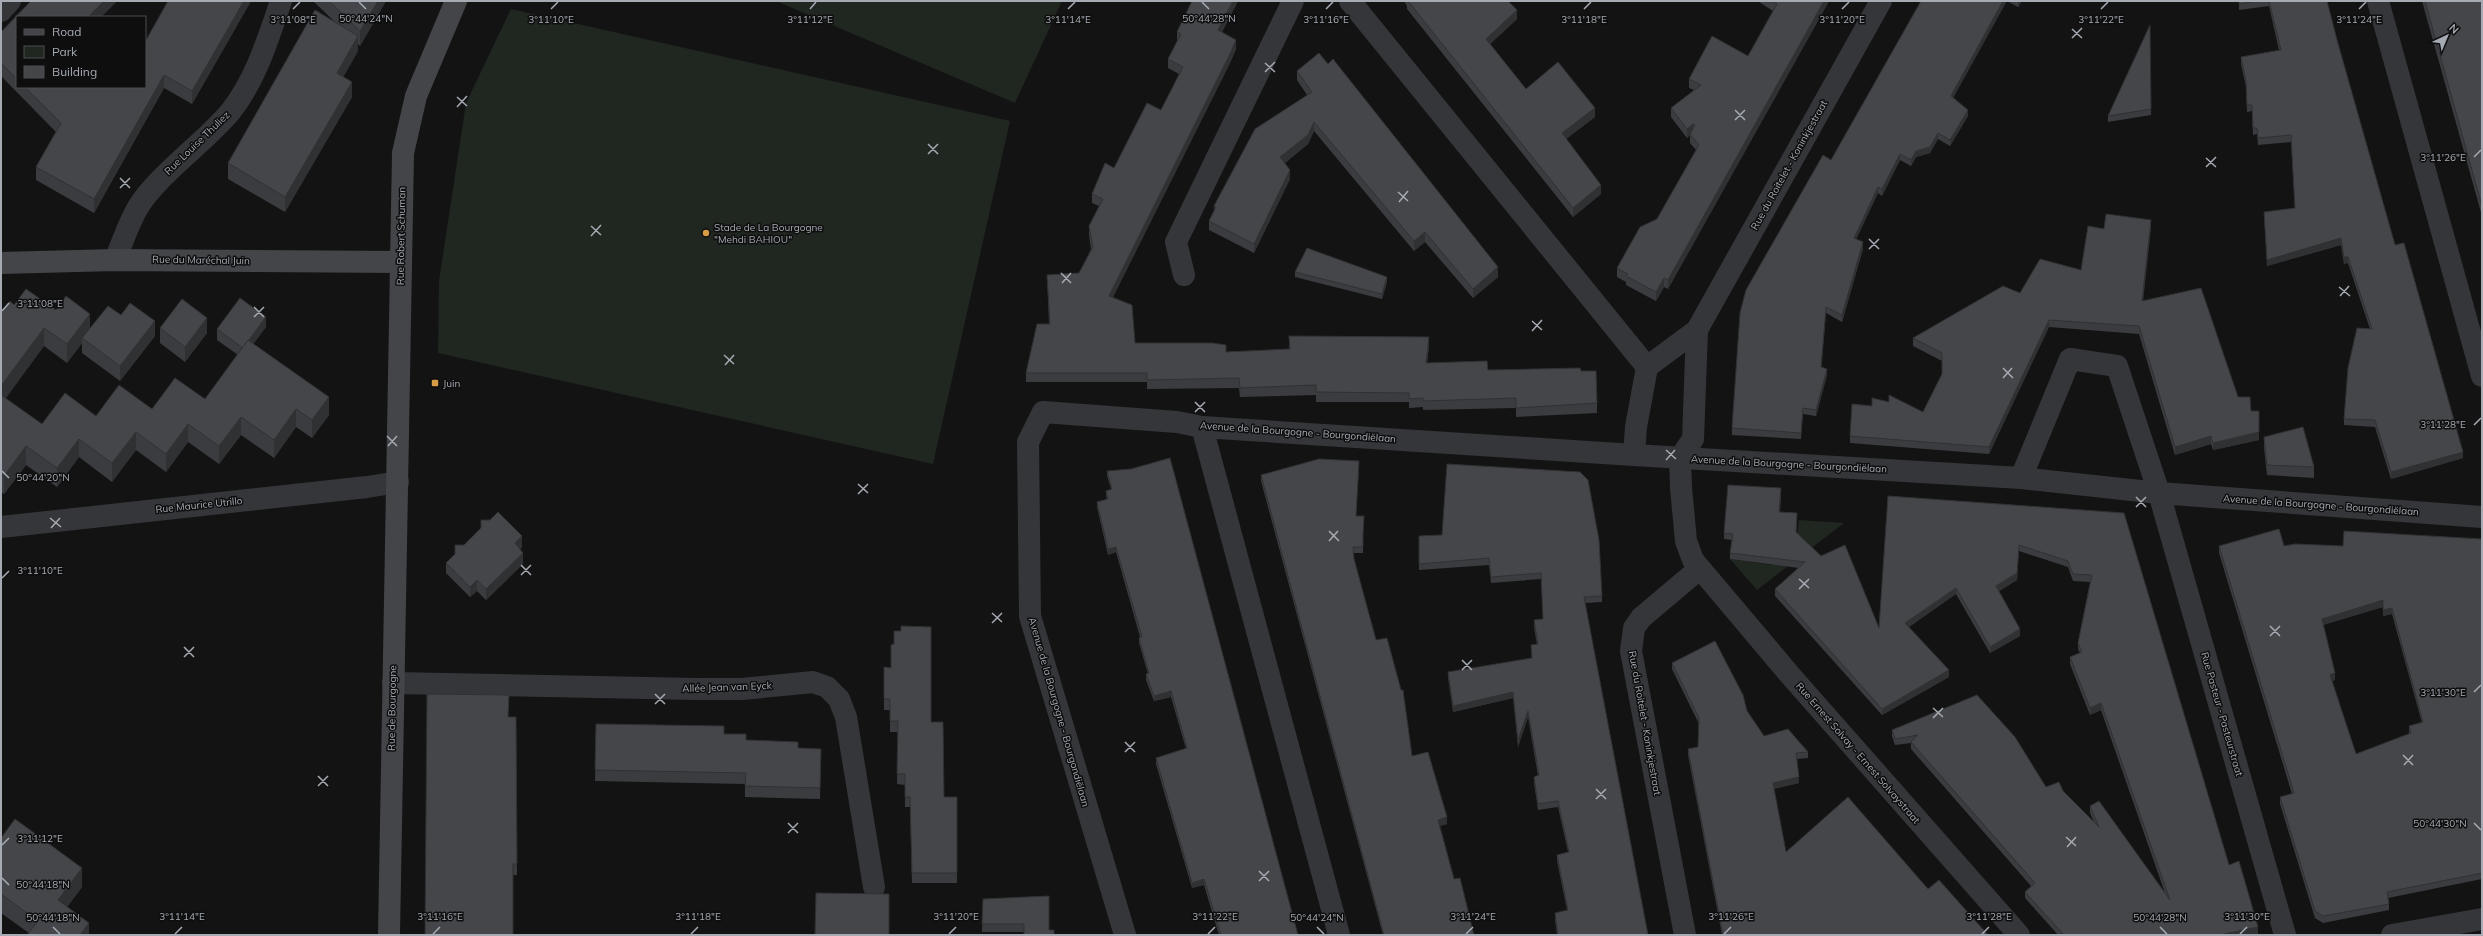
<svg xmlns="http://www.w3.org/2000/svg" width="2483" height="936" viewBox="0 0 2483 936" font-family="Mulish,sans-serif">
	<rect width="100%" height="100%" fill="#131314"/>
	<g fill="#202620">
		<polygon points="776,1 1062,1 1015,103"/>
		<polygon points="511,9 1010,121 933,464 438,353 439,281 466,103"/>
		<polygon points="1799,520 1844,523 1757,590 1730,559 1772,565 1796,546"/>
	</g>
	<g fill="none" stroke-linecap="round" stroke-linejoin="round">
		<g stroke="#353639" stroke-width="22">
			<polyline points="1350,1 1647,367"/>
			<polyline points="2378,1 2482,376"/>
			<polyline points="1,11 10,1"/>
			<path d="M 115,260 C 124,239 131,215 145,197 C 170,165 205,142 231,111 C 256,79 268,39 281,1"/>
			<polyline points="1184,275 1176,242 1293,1"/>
			<polyline points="1697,330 1693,439 1680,458 1681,488 1686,541 1693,560 1790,675 2019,935"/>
			<polyline points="1202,427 1339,935"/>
			<polyline points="1634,455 1636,427 1647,367 1697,330 1881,1"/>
			<polyline points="2021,478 2070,359 2117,366 2159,493 2285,935"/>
			<polyline points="1,527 367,487 398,482"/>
			<polyline points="393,683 697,689 742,689 813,682 827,687 839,699 846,717 874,887"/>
			<polyline points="1125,935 1030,616 1028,442 1043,412 1177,422 1202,427 1634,455 2021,478 2159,493 2482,517"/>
			<polyline points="1685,935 1631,651 1634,628 1641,618 1699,569"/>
			<polyline points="2392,935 2482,919"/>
		</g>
		<g stroke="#434549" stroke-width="22">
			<polyline points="1,263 115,260 401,262"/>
			<polyline points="389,935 403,153 416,96 456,1"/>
		</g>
	</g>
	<g fill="#3b3c3f" fill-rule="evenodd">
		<polygon points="31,1 117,1 101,17 17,17 17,87 145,87 251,1 192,104 164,88 94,213 36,180 36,167 56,132 1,76 1,32"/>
		<polygon points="313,1 386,1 360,46 358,44 358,51 343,77 352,97 285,212 228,179 228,163 335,22"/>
		<polygon points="1192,1 1238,1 1222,32 1236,49 1230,63 1113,297 1135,343 1226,352 1289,349 1289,336 1429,346 1427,363 1488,370 1581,371 1597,403 1597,413 1516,417 1516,408 1423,410 1423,407 1409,408 1409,402 1316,402 1316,395 1240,397 1239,388 1147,389 1147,382 1026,382 1026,373 1049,324 1047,275 1079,273 1091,249 1089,235 1089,226 1099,206 1092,203 1092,194 1114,168 1161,110 1179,74 1168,68 1168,59 1177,41 1177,32"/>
		<polygon points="1404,1 1508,1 1517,19 1490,44 1526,89 1595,117 1566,139 1601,194 1573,217 1407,9 1407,6"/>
		<polygon points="1759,1 1829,1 1668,289 1664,287 1656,301 1626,285 1626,282 1617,277 1617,268 1657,219 1696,150 1690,143 1690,135 1687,138 1671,117 1671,108 1694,90 1689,88 1689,79 1748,56 1773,11 1759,2"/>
		<polygon points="2007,1 2022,1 2018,7"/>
		<polygon points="2239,1 2327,1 2337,40 2395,245 2463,458 2391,479 2375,427 2344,425 2344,419 2370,329 2348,263 2344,264 2341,245 2267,266 2264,212 2295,208 2291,142 2258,145 2257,134 2253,135 2252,111 2247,112 2246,87 2241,64 2241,57 2279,50 2269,6 2239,10"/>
		<polygon points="2422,1 2482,1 2482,216"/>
		<polygon points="1297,71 1498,277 1473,298 1425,242 1414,251 1314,131 1308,144 1285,163 1290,179 1254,253 1209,230 1209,221 1214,211 1214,206 1307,95 1297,80"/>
		<polygon points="1954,98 1968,116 1950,146 1938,139 1930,153 1916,157 1911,166 1900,160 1882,196 1878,193 1856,239 1863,249 1842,322 1826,313 1821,367 1827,375 1816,416 1803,414 1801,439 1732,435 1732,428 1831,160"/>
		<polygon points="2151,109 2151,115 2108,122 2108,116"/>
		<polygon points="2151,227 2143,301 2238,397 2251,411 2259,440 2213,450 2211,444 2175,455 2139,334 2049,327 1989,454 1850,443 1850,436 1923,412 1942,374 1942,361 1913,346 1913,338 2020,293 2081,270 2104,229"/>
		<polygon points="1295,272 1387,282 1382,299 1295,277"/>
		<polygon points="14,305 56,310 90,329 121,315 155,336 120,381 82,353 82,343 67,363 44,346 5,398 42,424 96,416 152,409 205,399 238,355 217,340 217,329 266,327 253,344 329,415 312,438 296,427 274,458 241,435 219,464 188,442 166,472 136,450 112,482 79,457 57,487 26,465 4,494 1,492 1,313"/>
		<polygon points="160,328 207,333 185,362 160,343"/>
		<polygon points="2264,437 2314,467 2314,478 2267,475 2264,448"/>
		<polygon points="1359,468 1356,516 1363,540 1363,553 1353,553 1354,559 1376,640 1412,756 1447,824 1440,826 1454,879 1474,935 1383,935 1261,481 1261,475"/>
		<polygon points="1107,471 1298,935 1219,935 1204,885 1192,888 1156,764 1156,758 1186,749 1171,697 1154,701 1146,680 1146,674 1148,674 1139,643 1139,638 1140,637 1116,552 1108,555 1097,507 1097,502 1107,500 1106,496 1106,491 1111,489 1107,476"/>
		<polygon points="1781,495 1780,512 1797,520 1796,532 1879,628 1888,496 2124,513 2229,865 2258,934 2252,935 2058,935 2025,898 2025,892 2031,886 1911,749 1911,743 1895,745 1892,736 1892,730 1977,695 2046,787 2063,791 2094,822 2090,813 2090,806 2165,893 2101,710 2090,715 2070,664 2070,657 2080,653 2078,649 2078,643 2090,582 2073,581 2068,567 2019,551 2017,580 1999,591 2020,636 1990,653 1956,594 1909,627 1949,677 1882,715 1775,596 1775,589 1799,568 1730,559 1730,553 1732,540 1724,539 1724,533"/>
		<polygon points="1442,535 1602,596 1602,602 1585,603 1648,935 1557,935 1555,920 1555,913 1567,910 1557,861 1557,855 1568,852 1558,807 1538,810 1534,783 1534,777 1538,776 1528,717 1518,747 1513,698 1453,712 1448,678 1448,672 1532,659 1531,645 1537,645 1534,627 1534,620 1543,619 1541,579 1491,583 1489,565 1419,570 1419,536"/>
		<path d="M 2482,539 L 2482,879 L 2388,898 L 2389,904 L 2389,910 L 2323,923 L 2315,918 L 2280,804 L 2280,797 L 2292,794 L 2219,553 L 2219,546 L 2343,546 ZM 2383,607 L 2383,616 L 2392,614 L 2422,723 L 2409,726 L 2409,734 L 2356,754 L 2332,681 L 2335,680 L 2323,625 Z"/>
		<polygon points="455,545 522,547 520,549 523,564 486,600 477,591 470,597 446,573 446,563 455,555"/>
		<polygon points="1672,663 1747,711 1764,736 1808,752 1808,758 1797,759 1799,783 1774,789 1786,852 1928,889 1988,935 1722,935 1688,755 1688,749 1698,747 1699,724 1672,669"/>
		<polygon points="884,667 891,668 931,722 944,797 957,797 957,883 912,883 910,807 905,807 905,785 897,784 898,732 890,732 890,710 884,710"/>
		<polygon points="509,717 516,717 517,875 513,875"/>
		<polygon points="596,724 724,734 746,740 798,748 821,749 820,799 745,797 745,784 595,781"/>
		<polygon points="1,838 82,887 67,907 89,935 29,933 1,913"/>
		<polygon points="1049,896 1024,932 982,932 983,899"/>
	</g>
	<g fill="#303133">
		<polygon points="104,1 117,1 101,17 88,17"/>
		<polygon points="244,1 251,1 192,104 192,91"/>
		<polygon points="378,1 386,1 360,46 360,31"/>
		<polygon points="1233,1 1238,1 1218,40 1218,30"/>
		<polygon points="1824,1 1829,1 1668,289 1668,280"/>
		<polygon points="2003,1 2007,1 1951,102 1951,96"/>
		<polygon points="2018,1 2022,1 2018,7"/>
		<polygon points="1517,10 1517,19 1486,48 1486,39"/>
		<polygon points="358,36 358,51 337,88 337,73"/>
		<polygon points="1236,40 1236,49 1230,63 1109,305 1109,296"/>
		<polygon points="164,75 164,88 94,213 94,199"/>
		<polygon points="352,82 352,97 285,212 285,197"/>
		<polygon points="1595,108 1595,117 1562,142 1562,133"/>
		<polygon points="1968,110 1968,116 1950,146 1950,140"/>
		<polygon points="1314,122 1314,131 1308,144 1280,166 1280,157"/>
		<polygon points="1693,124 1693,133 1690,134 1690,135 1687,138 1687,129"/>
		<polygon points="1938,133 1938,139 1930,153 1916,157 1911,166 1911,160 1916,151"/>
		<polygon points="1900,154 1900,160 1882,196 1882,189"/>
		<polygon points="1290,170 1290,179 1254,253 1254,244"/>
		<polygon points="1601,185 1601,194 1573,217 1573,208"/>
		<polygon points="1878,187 1878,193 1854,244 1854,238"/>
		<polygon points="2151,220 2151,227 2142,308 2142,301"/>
		<polygon points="1425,232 1425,242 1414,251 1414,241"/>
		<polygon points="2341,238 2341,245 2267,266 2267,260"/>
		<polygon points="1863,242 1863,249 1842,322 1842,315"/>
		<polygon points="2344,257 2348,257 2348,263 2344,264"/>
		<polygon points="1498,267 1498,277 1473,298 1473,289"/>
		<polygon points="1387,277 1387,282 1382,299 1382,294"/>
		<polygon points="1664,278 1664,287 1656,301 1656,292"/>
		<polygon points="1826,307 1826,313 1821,373 1821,367"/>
		<polygon points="90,314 90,332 82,338 82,343 67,363 67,344"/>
		<polygon points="266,317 266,327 243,358 243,348"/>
		<polygon points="207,318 207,333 185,362 185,347"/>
		<polygon points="2049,320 2049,327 1989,454 1989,447"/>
		<polygon points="155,321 155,336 120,381 120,366"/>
		<polygon points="44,328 44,346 1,405 1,386"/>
		<polygon points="1429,337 1429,346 1426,372 1426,363"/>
		<polygon points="1827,369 1827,375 1816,416 1816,410"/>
		<polygon points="329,397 329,415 312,438 312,420"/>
		<polygon points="296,409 296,427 274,458 274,440"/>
		<polygon points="241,417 241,435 219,464 219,446"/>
		<polygon points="188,424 188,442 166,472 166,454"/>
		<polygon points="136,432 136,450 112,482 112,463"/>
		<polygon points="2259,432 2259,440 2213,450 2213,443"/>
		<polygon points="2211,436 2211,444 2175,455 2175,447"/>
		<polygon points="79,439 79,457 57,487 57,468"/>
		<polygon points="26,446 26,465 4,494 4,476"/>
		<polygon points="2463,452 2463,458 2391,479 2391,472"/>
		<polygon points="522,536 522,547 515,554 515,543"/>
		<polygon points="2019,545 2017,580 1996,593 1996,586"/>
		<polygon points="1116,547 1116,552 1108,555 1108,549"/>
		<polygon points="523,553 523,564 486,600 486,589"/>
		<polygon points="477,580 477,591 470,597 470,587"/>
		<polygon points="1956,588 1956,594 1905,629 1905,623"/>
		<polygon points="2383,600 2383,607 2322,625 2322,619"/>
		<polygon points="2392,608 2392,614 2383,616 2383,610"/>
		<polygon points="2020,629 2020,636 1990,653 1990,647"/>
		<polygon points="1949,670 1949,677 1882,715 1882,709"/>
		<polygon points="2335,673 2335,680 2330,681 2330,675"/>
		<polygon points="1171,691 1171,697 1154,701 1154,696"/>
		<polygon points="1513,692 1513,698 1453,712 1453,706"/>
		<polygon points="2101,703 2101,710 2090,715 2090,708"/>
		<polygon points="1528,711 1528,717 1518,747 1518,740"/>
		<polygon points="1799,777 1799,783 1773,789 1773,783"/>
		<polygon points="1447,817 1447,824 1438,826 1438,820"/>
		<polygon points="82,868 82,887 58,919 58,900"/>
		<polygon points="1204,879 1204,885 1192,888 1192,883"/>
		<polygon points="89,923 89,935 80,935"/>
		<polygon points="2258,927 2258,934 2252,935 2219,935"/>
	</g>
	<g fill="#454649" stroke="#303133" fill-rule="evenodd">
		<polygon points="31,1 104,1 88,17 17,17 17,79 1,63 1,32"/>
		<polygon points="168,1 244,1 192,91 164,75 94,199 36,167 61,123 25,87 145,87 145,42"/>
		<polygon points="329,1 378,1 360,31"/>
		<polygon points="1192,1 1233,1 1218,30 1236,40 1230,54 1109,296 1132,305 1135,343 1212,343 1226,345 1226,352 1290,349 1289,336 1429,337 1426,363 1487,361 1488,370 1580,368 1581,371 1596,371 1597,403 1516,408 1516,398 1423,401 1423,398 1409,399 1409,393 1316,392 1316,385 1240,388 1239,378 1147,380 1147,373 1026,373 1037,324 1050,324 1047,275 1079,273 1093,247 1089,226 1103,199 1092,194 1105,163 1114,168 1147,103 1161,110 1183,67 1168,59 1181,34 1177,32"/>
		<polygon points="1408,1 1508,1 1517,10 1486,39 1526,89 1558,62 1595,108 1562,133 1601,185 1573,208"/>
		<polygon points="1772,1 1824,1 1668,280 1664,278 1656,292 1626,276 1628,274 1617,268 1640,227 1657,219 1699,145 1690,134 1695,125 1693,124 1687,129 1671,108 1701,85 1689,79 1712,36 1748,56 1777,4"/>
		<polygon points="1921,1 2003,1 1951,96 1968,110 1950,140 1938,133 1930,147 1916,151 1911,160 1900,154 1882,189 1878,187 1854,238 1863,242 1842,315 1826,307 1821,367 1827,369 1816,410 1803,408 1801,433 1732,428 1740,313 1746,290 1823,155 1831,160"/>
		<polygon points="2239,1 2258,1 2239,4"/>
		<polygon points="2269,1 2327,1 2337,40 2395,245 2404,243 2463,452 2391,472 2375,420 2344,419 2348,368 2357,328 2372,329 2348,257 2344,257 2341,238 2267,260 2264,212 2295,208 2291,135 2258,138 2257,128 2253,128 2252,105 2247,105 2246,81 2241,57 2281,50"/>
		<polygon points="2425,1 2482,1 2482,206"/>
		<polygon points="315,10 358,36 337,73 352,82 285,197 228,163"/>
		<polygon points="2150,25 2151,109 2108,116"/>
		<polygon points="1319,53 1328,64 1333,59 1498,267 1473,289 1425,232 1414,241 1314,122 1308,135 1280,157 1290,170 1254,244 1209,221 1216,207 1214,206 1255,129 1312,92 1297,71"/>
		<polygon points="2106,214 2151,220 2142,301 2201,288 2238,397 2250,397 2251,411 2259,411 2259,432 2213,443 2211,436 2175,447 2139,326 2049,320 1989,447 1850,436 1852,404 1872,406 1872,398 1889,402 1889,395 1923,412 1942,374 1942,353 1913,338 2003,286 2020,293 2040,259 2081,270 2088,226 2104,229"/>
		<polygon points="1307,248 1387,277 1382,294 1295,272"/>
		<polygon points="26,289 56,310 66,296 90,314 67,344 44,328 1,386 1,313 10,301 14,305"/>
		<polygon points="240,298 266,317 243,348 217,329"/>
		<polygon points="182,299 207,318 185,347 160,328"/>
		<polygon points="130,303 155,321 120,366 82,338 108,306 121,315"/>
		<polygon points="248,340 329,397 312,420 296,409 274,440 241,417 219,446 188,424 166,454 136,432 112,463 79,439 57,468 26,446 4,476 1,474 1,395 42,424 65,393 96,416 119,385 152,409 175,378 205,399"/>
		<polygon points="2303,427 2314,467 2267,465 2264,437"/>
		<polygon points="1170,458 1298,935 1221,935 1204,879 1192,883 1156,758 1187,748 1171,691 1154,696 1146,674 1149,673 1139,638 1142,637 1116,547 1108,549 1097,502 1108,499 1106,491 1112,489 1107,471 1131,469"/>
		<polygon points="1319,459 1359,461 1356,516 1364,516 1363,534 1363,547 1353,547 1354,559 1376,640 1387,638 1401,690 1403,690 1412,756 1428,752 1447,817 1438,820 1454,879 1460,878 1474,935 1384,935 1261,475"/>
		<polygon points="1447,464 1580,472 1588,480 1599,540 1602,596 1584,597 1648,935 1558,935 1555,913 1568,910 1557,855 1569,852 1558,801 1538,804 1534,777 1539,775 1528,711 1518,740 1513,692 1453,706 1448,672 1532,658 1531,645 1538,644 1534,620 1543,619 1541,573 1491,577 1489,558 1419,564 1419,536 1442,535"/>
		<polygon points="1728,485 1781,488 1779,512 1797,513 1796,532 1821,556 1845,545 1879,628 1888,496 2124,513 2229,865 2239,861 2258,927 2219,935 2064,935 2025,892 2035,883 1911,742 1918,735 1895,739 1892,730 1977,695 2015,737 2046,787 2059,782 2063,791 2099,827 2090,806 2099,801 2170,900 2101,703 2090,708 2070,657 2082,652 2078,643 2092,575 2073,574 2068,561 2019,545 2017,573 1996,586 2020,629 1990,647 1956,588 1905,623 1949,670 1882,709 1775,589 1805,562 1730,553 1733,534 1724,533"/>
		<polygon points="498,512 522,536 515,543 523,553 486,589 477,580 470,587 446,563 455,554 455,545 464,545 481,528 481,520 490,520"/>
		<path d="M 2279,529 L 2284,546 L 2295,544 L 2343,546 L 2344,531 L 2482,539 L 2482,873 L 2387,892 L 2389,904 L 2323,916 L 2315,911 L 2280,797 L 2294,793 L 2219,546 ZM 2383,600 L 2383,610 L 2392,608 L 2423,722 L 2409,726 L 2411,733 L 2356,754 L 2330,675 L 2335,673 L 2322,619 Z"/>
		<polygon points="901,626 931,627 931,722 943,722 944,797 957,797 957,873 912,873 910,797 905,797 905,774 897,774 898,721 890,721 890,699 884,699 884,667 891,668 891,645 894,644 894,631 901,631"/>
		<polygon points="1715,641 1743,695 1747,711 1764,736 1788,729 1808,752 1796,753 1799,777 1773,783 1786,852 1848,797 1928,889 1939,880 1988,935 1723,935 1688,749 1698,747 1699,718 1672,663"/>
		<polygon points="427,694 509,695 508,717 516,717 517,864 513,864 513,935 425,935"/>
		<polygon points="596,724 724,726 724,734 746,734 746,740 798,742 798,748 821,749 820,788 745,786 746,773 595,770"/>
		<polygon points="15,819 82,868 58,900 89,923 80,935 27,935 38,921 1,894 1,838"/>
		<polygon points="816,893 889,894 889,935 823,935 815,934"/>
		<polygon points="1049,896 1049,930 1054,930 1054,935 1024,935 1024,924 982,924 983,899"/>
	</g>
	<path fill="none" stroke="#a6abb3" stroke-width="1.5" d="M 359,2 L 366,9M 1202,2 L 1209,9M 293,9 L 300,2M 551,9 L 558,2M 810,9 L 816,2M 1068,9 L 1075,2M 1326,9 L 1333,2M 1584,9 L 1591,2M 1842,9 L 1849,2M 2101,9 L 2108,2M 2359,9 L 2366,2M 2072,29 L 2082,38M 2072,38 L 2082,28M 1265,63 L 1275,72M 1265,72 L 1275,62M 457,97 L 467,106M 457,107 L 467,96M 1735,110 L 1745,120M 1735,120 L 1745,110M 928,144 L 938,154M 928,154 L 938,144M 2474,157 L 2481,150M 2206,158 L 2216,167M 2206,167 L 2216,157M 120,178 L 130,188M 120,188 L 130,178M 1398,192 L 1408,201M 1399,202 L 1408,191M 591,226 L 601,235M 591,236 L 601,225M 1869,239 L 1879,249M 1869,249 L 1879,239M 1061,273 L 1071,283M 1062,283 L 1071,273M 2339,287 L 2350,296M 2340,296 L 2349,286M 254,307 L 264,317M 2,311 L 9,303M 254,317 L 264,307M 1532,321 L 1542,330M 1532,331 L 1542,320M 724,355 L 734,364M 725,365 L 734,355M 2003,368 L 2013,378M 2003,378 L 2012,368M 1195,402 L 1205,412M 1195,412 L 1205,402M 2474,425 L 2481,418M 387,436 L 397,446M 388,446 L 397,436M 1666,450 L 1676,459M 1666,460 L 1675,450M 2,471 L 9,478M 858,484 L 868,493M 858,494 L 868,484M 2136,497 L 2146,507M 2136,507 L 2146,497M 50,518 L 61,527M 51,528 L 60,518M 1329,531 L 1339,541M 1329,541 L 1338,531M 521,565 L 531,575M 521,575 L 531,565M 2,578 L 9,571M 1799,579 L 1809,588M 1799,589 L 1809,579M 992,613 L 1002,622M 992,623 L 1002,613M 2270,626 L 2280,636M 2270,636 L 2280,626M 184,647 L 194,657M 184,657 L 194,647M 1462,660 L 1472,670M 1462,670 L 1472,660M 2474,692 L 2481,685M 655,694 L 665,704M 655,704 L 665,694M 1933,708 L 1943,717M 1933,718 L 1943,708M 1125,742 L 1135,752M 1125,752 L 1135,742M 2403,755 L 2413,765M 2404,765 L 2413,755M 318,776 L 328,786M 318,786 L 328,776M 1596,789 L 1606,799M 1596,799 L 1606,789M 788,823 L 798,833M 2474,823 L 2481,830M 788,833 L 798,823M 2066,837 L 2076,846M 2,845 L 9,838M 2067,847 L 2076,837M 1259,871 L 1269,881M 2,878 L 9,885M 1259,881 L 1269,871M 53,927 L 60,934M 1317,927 L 1324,934M 2160,927 L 2167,934M 175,934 L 182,927M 433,934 L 440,927M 691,934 L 698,927M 949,934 L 956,927M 1208,934 L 1215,927M 1466,934 L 1473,927M 1724,934 L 1731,927M 1982,934 L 1989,927M 2240,934 L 2247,927"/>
	<g fill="#d99c46" stroke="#0e0e0f" stroke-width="1.5">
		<circle cx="706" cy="233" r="4"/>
		<rect x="431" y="379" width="8" height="8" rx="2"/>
	</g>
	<g text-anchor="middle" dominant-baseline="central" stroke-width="3" stroke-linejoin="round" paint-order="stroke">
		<g font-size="10" fill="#a6abb3" stroke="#0e0e0f">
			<text transform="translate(197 143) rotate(-44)">Rue Louise Thuliez</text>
			<text transform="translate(1789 165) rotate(-61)">Rue du Roitelet - Koninkjestraat</text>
			<text transform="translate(401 236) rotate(-89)">Rue Robert Schuman</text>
			<text transform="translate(201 260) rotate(1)">Rue du Maréchal Juin</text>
			<text transform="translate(1298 432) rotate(4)">Avenue de la Bourgogne - Bourgondiëlaan</text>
			<text transform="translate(1789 464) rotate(3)">Avenue de la Bourgogne - Bourgondiëlaan</text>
			<text transform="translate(199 505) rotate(-6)">Rue Maurice Utrillo</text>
			<text transform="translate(2321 505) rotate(4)">Avenue de la Bourgogne - Bourgondiëlaan</text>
			<text transform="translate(727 687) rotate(-2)">Allée Jean van Eyck</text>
			<text transform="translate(392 708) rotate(-89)">Rue de Bourgogne</text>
			<text transform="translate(1059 712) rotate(74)">Avenue de la Bourgogne - Bourgondiëlaan</text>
			<text transform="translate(2222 714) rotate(74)">Rue Pasteur - Pasteurstraat</text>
			<text transform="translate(1645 723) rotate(80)">Rue du Roitelet - Koninkjestraat</text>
			<text transform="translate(1858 753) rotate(49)">Rue Ernest Solvay - Ernest Solvaystraat</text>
		</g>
		<g font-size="10" fill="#a6abb3" stroke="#0e0e0f" text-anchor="start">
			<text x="714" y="227">Stade de La Bourgogne<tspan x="714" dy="12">"Mehdi BAHIOU"</tspan></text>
			<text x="443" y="383">Juin</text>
		</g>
	</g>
	<g font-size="10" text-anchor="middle" fill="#a6abb3" stroke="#0e0e0f" stroke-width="3" stroke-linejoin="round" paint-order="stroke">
		<text x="366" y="22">50°44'24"N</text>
		<text x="1209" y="22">50°44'28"N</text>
		<text x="293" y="23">3°11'08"E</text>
		<text x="551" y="23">3°11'10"E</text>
		<text x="810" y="23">3°11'12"E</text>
		<text x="1068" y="23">3°11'14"E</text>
		<text x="1326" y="23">3°11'16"E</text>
		<text x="1584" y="23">3°11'18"E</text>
		<text x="1842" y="23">3°11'20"E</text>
		<text x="2101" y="23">3°11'22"E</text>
		<text x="2359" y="23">3°11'24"E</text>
		<text x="2443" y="161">3°11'26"E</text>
		<text x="40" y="307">3°11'08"E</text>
		<text x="2443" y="428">3°11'28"E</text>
		<text x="43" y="481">50°44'20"N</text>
		<text x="40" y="574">3°11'10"E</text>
		<text x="2443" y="696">3°11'30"E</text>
		<text x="2440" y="827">50°44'30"N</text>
		<text x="40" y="842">3°11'12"E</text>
		<text x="43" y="888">50°44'18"N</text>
		<text x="182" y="920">3°11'14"E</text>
		<text x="440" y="920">3°11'16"E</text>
		<text x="698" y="920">3°11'18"E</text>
		<text x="956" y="920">3°11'20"E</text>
		<text x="1215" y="920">3°11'22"E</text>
		<text x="1473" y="920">3°11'24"E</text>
		<text x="1731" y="920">3°11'26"E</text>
		<text x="1989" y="920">3°11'28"E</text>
		<text x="2247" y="920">3°11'30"E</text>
		<text x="53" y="921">50°44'18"N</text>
		<text x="1317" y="921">50°44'24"N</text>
		<text x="2160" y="921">50°44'28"N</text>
	</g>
	<rect width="2483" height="936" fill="none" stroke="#a6abb3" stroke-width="4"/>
	<rect x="16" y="16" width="130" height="72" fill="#0e0e0f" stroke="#4b4d51"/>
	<rect x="24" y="29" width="20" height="6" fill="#434549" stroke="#4b4d51"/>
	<text x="52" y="36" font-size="12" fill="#a6abb3">Road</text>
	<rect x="24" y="46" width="20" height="12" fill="#202620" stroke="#4b4d51"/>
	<text x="52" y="56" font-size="12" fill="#a6abb3">Park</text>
	<rect x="24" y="66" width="20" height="12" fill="#454649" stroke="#4b4d51"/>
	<text x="52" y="76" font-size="12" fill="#a6abb3">Building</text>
	<g transform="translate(2447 36) rotate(44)" stroke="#0e0e0f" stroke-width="3" paint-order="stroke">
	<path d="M0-3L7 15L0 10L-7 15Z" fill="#a6abb3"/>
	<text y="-6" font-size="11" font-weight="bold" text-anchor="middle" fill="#a6abb3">N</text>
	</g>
</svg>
